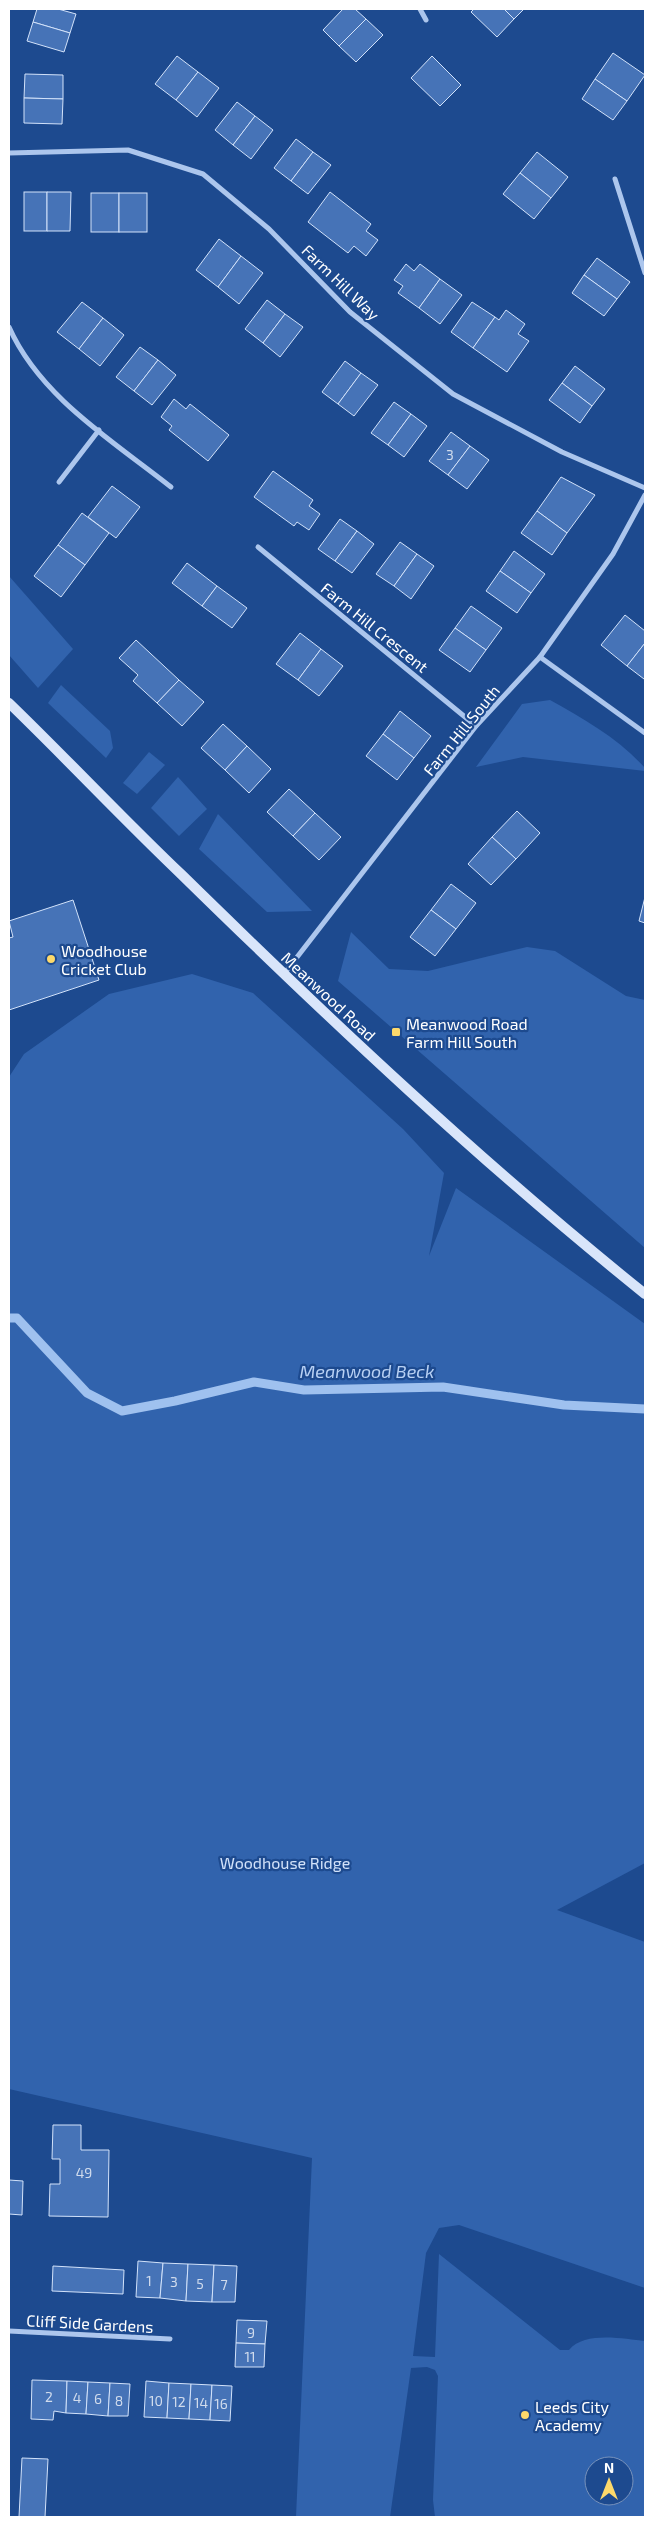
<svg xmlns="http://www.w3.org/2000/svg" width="654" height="2526" viewBox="0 0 654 2526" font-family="'Exo 2',sans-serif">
	<rect width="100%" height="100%" fill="#1d4a8f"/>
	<g fill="#3163ad" fill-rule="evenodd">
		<polygon points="9,576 73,649 38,688 9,655"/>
		<polygon points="61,685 110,731 113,748 106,758 48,703"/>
		<path d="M 550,700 C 584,719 618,738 645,768 L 645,771 L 523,757 L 476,767 L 522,704 Z"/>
		<polygon points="149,752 165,765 137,794 123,783"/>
		<polygon points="178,777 207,809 179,836 151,808"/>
		<polygon points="218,814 312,911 267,912 199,849"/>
		<polygon points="351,932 389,969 428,971 527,947 555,951 626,996 645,1000 645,1248 338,981"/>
		<path d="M 192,974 L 253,993 L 403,1129 L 444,1173 L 429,1256 L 456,1188 L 645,1324 L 645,1863 L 557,1910 L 645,1942 L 645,2288 L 459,2225 L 439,2228 L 426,2253 L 413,2356 L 435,2357 L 439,2254 L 560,2350 L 569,2350 C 585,2331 623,2339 645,2341 L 645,2517 L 435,2517 L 433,2500 L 438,2376 L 435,2370 L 427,2367 L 411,2368 L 390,2517 L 296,2517 L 312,2158 L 9,2089 L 9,1077 L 24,1054 L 109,994 ZM 594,2466 L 624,2466 L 624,2496 L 594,2496 Z"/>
	</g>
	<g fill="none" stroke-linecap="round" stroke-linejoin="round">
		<polyline stroke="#9fc1ef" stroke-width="9" points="9,1318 17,1318 87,1393 122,1411 175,1401 254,1382 304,1390 443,1387 564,1405 645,1409"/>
	</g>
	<g fill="#4673b7" stroke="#d2e2fa">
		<polygon points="37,9 58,9 76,14 70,33 33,22"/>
		<polygon points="343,9 355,9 366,19 339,46 323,30"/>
		<polygon points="474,9 504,9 514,19 497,37 471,12"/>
		<polygon points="504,9 524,9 514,19"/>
		<polygon points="366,19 383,35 356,62 339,46"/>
		<polygon points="33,22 70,33 64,52 27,41"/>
		<polygon points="613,53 645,75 627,101 595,79"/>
		<polygon points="177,56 198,72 176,100 155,84"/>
		<polygon points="432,56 461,85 440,106 411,78"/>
		<polygon points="198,72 219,88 197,117 176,100"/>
		<polygon points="25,74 63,75 63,99 24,98"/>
		<polygon points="595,79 627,101 613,120 582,99"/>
		<polygon points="24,98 63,99 62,124 24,123"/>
		<polygon points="237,102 255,116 233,145 215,130"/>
		<polygon points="255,116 273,130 251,159 233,145"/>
		<polygon points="296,139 313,152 291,181 274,168"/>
		<polygon points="313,152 331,165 308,194 291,181"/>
		<polygon points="537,152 568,177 551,198 520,173"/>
		<polygon points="520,173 551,198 534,219 503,194"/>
		<rect x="24" y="192" width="23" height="39"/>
		<polygon points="47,192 71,192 70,231 47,231"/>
		<polygon points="330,192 371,224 366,231 378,240 366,256 354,246 348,253 308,222"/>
		<rect x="91" y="193" width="28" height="39"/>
		<rect x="119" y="193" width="28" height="39"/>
		<polygon points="219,239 241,256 218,287 196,270"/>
		<polygon points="241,256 263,273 239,304 218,287"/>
		<polygon points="597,258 630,282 617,299 584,275"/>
		<polygon points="406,264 414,271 420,264 440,279 419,308 398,293 403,286 394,280"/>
		<polygon points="584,275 617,299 604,316 572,293"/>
		<polygon points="440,279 462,295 440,324 419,308"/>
		<polygon points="267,300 285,314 263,343 245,329"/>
		<polygon points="82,302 103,318 79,349 57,332"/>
		<polygon points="472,302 495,317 473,348 451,332"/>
		<polygon points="506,310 525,324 518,334 529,341 507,372 473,348 495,317 499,320"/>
		<polygon points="285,314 303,327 280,357 263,343"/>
		<polygon points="103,318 124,335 100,366 79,349"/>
		<polygon points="140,347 158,360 134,391 116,377"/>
		<polygon points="158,360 176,375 152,405 134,391"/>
		<polygon points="345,361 361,373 338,404 322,392"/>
		<polygon points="575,366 605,389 592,406 562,383"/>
		<polygon points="361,373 378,385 354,416 338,404"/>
		<polygon points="562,383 592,406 580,423 549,400"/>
		<polygon points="174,399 186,409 190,404 229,435 208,461 169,430 172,426 161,417"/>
		<polygon points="394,402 411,414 388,445 371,433"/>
		<polygon points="411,414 427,426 404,457 388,445"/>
		<polygon points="451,432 470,446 448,475 429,461"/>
		<polygon points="470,446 489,460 467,489 448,475"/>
		<polygon points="273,471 313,500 309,506 320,514 309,530 297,522 294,526 254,497"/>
		<polygon points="561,477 595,495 567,533 537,511"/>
		<polygon points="112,486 140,507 116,538 88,517"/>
		<polygon points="537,511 567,533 552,555 521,533"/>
		<polygon points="82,513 109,533 85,565 58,545"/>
		<polygon points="340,519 357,531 335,561 318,549"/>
		<polygon points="357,531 374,544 352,573 335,561"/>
		<polygon points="400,542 417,554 394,586 376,574"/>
		<polygon points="58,545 85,565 61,597 34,576"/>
		<polygon points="514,551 545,574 531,593 500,571"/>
		<polygon points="417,554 434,566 411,599 394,586"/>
		<polygon points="187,563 217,586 202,606 172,583"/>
		<polygon points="500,571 531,593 517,613 486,591"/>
		<polygon points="217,586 247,608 232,628 202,606"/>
		<polygon points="471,606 502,628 486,650 455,628"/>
		<polygon points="625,615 645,631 645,643 627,666 601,645"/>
		<polygon points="455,628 486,650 470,672 439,650"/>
		<polygon points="300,633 321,649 298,680 276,664"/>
		<polygon points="136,640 179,680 157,703 133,681 138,675 119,658"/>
		<polygon points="645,643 645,677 644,679 627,666"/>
		<polygon points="321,649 343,666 319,696 298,680"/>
		<polygon points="179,680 204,702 182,726 157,703"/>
		<polygon points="400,711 431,736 414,758 383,734"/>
		<polygon points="223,724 247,746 225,770 201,748"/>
		<polygon points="383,734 414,758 397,780 366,756"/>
		<polygon points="247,746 271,769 249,793 225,770"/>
		<polygon points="289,789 315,813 293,836 267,812"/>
		<polygon points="517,811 540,833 516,859 492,837"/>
		<polygon points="315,813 341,837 319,860 293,836"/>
		<polygon points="492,837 516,859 491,885 468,864"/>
		<polygon points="451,884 476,903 456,929 431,910"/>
		<polygon points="645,897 645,923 639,921"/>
		<polygon points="73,900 99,980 9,1010 9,938 13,937 9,921"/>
		<polygon points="431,910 456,929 435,956 410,937"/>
		<polygon points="53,2125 81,2125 81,2150 109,2150 108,2217 49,2216 50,2184 60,2184 60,2159 52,2159"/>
		<polygon points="9,2180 23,2181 22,2215 9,2214"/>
		<polygon points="138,2261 163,2263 160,2298 136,2297"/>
		<polygon points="163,2263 188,2264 186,2301 160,2298"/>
		<polygon points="188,2264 214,2265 212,2302 186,2301"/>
		<polygon points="214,2265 237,2266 235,2302 212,2302"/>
		<polygon points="53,2266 124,2270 123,2294 52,2291"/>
		<polygon points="237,2320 267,2321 265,2344 236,2343"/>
		<polygon points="236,2343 265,2344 264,2367 235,2367"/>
		<polygon points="32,2380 67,2381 66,2413 54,2411 53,2420 31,2419"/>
		<polygon points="67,2381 88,2382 86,2414 66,2413"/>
		<polygon points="146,2381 169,2383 167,2418 144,2417"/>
		<polygon points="88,2382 110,2383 108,2416 86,2414"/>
		<polygon points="110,2383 130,2384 128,2416 108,2416"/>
		<polygon points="169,2383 191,2384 189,2419 167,2418"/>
		<polygon points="191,2384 212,2385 210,2420 189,2419"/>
		<polygon points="212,2385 232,2386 230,2421 210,2420"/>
		<polygon points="22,2458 48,2459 45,2517 19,2517"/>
	</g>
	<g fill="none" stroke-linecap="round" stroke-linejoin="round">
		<g stroke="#acc6ed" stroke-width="5">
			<polyline points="420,9 426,20"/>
			<polyline points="9,153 128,150 203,174 269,229 350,312 453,394 562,452 645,488"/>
			<polyline points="615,179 645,273"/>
			<path d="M 9,327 C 40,397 113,441 171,487"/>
			<polyline points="59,482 99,430"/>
			<polyline points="258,547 476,726"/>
			<polyline points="540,657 645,733"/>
			<polyline points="284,974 476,726 540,657 613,554 645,495"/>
			<polyline points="9,2331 170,2339"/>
		</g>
		<path stroke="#d9e5fa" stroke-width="10" d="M 9,703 C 67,759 123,819 182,875 C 331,1021 483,1164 645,1294"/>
	</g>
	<g fill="#fdd96b" stroke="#1d4a8f" stroke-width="2">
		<circle cx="51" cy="959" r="5"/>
		<rect x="391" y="1027" width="10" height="10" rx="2.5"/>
		<circle cx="525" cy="2415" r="5"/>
	</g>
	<g text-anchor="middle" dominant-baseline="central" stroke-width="4.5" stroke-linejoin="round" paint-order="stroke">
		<g font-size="14" fill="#d1dced">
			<text x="450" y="454">3</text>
			<text x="84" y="2172">49</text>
			<text x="149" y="2280">1</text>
			<text x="174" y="2281">3</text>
			<text x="200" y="2283">5</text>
			<text x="224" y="2284">7</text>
			<text x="251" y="2332">9</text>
			<text x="250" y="2356">11</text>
			<text x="49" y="2396">2</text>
			<text x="77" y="2397">4</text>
			<text x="98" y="2398">6</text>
			<text x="119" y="2400">8</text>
			<text x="156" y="2400">10</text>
			<text x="179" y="2401">12</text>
			<text x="201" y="2402">14</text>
			<text x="221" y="2403">16</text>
		</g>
		<g font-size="16" fill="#fff" stroke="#1d4a8f">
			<text transform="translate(341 282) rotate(44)">Farm Hill Way</text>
			<text transform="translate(375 627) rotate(39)">Farm Hill Crescent</text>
			<text transform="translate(461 730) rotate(-51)">Farm Hill South</text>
			<text transform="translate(329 996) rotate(43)">Meanwood Road</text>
			<text transform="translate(90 2323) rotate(3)">Cliff Side Gardens</text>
		</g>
		<g font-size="16" fill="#fff" stroke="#1d4a8f" text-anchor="start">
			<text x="61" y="950">Woodhouse<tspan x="61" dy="18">Cricket Club</tspan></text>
			<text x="406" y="1023">Meanwood Road<tspan x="406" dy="18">Farm Hill South</tspan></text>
			<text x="535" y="2406">Leeds City<tspan x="535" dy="18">Academy</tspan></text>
		</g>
		<g font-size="16" fill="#d2e2fa" stroke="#1d4a8f">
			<text x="285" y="1862">Woodhouse Ridge</text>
		</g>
		<g font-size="18" font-style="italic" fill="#b8d1f4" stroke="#1d4a8f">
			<text x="367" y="1371">Meanwood Beck</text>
		</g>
	</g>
	<rect width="654" height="2526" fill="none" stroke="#ffffff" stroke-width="20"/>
	<g transform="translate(609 2481)"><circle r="24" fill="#1d4a8f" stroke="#7792bc"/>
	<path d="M0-4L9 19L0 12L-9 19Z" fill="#fdd96b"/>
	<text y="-8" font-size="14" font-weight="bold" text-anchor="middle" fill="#ffffff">N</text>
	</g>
</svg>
